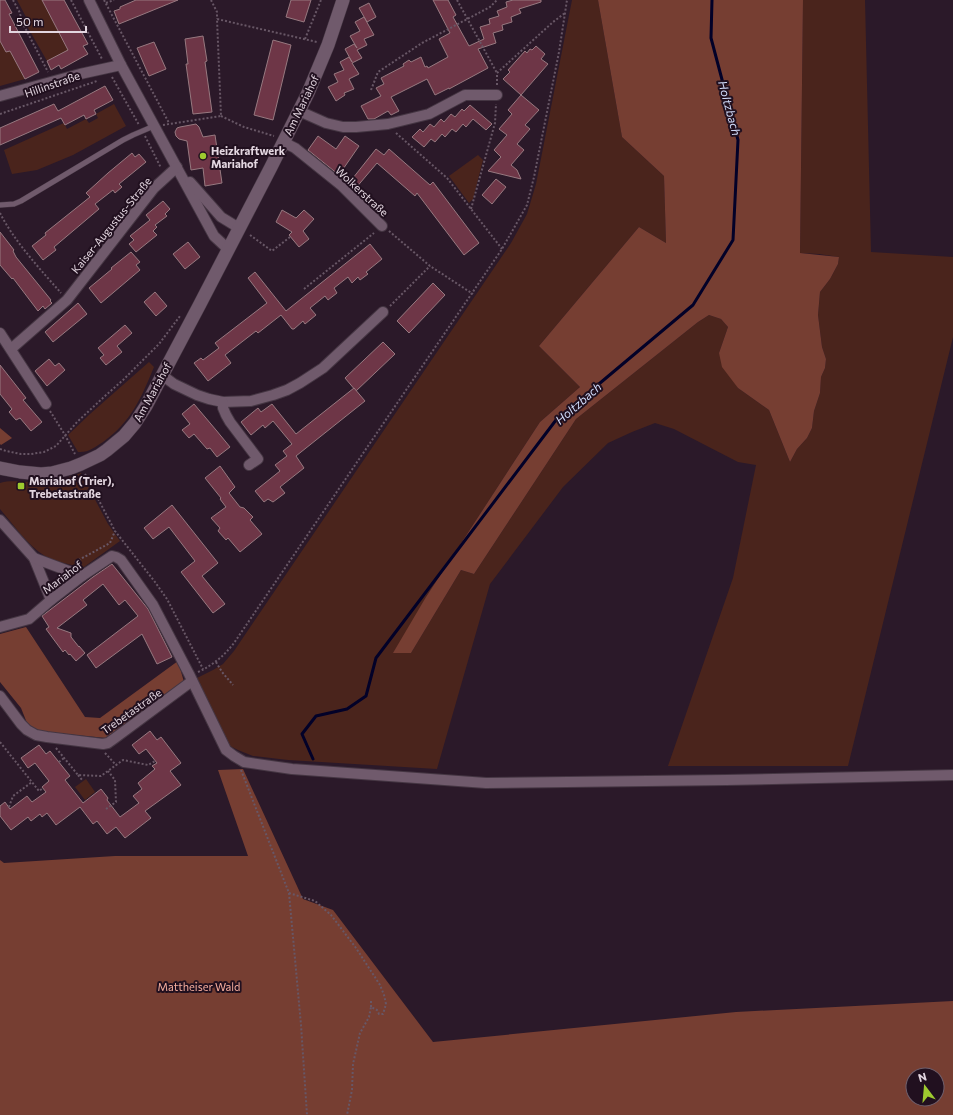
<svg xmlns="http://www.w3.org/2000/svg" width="953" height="1115" viewBox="0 0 953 1115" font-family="Commissioner,sans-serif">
	<rect width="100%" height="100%" fill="#2b1929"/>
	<g fill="#4a241c">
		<polygon points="17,0 42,0 70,53 57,60 55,57 47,61 23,19 26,17"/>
		<polygon points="572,0 598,0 622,137 664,176 666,243 639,227 539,346 580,387 540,422 426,597 411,653 461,570 474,574 576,419 698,322 709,315 721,319 728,327 719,353 738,388 769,410 790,462 797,449 807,438 812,428 814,411 820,393 821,377 825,368 826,359 822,347 818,315 820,292 830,279 838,264 839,257 819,254 800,253 803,0 865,0 871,252 953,257 953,337 848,766 668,766 733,578 756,465 738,462 674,429 655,423 632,432 608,443 563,487 490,584 437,769 288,760 253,756 238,750 228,745 197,678 213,670 223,664 234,651 511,243 527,214 536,184"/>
		<polygon points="0,32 1,43 6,52 10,51 25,79 0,86"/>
		<polygon points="114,104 126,126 73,155 37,170 12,174 4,150 64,123 67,129 86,119 89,123 98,118 96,114"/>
		<polygon points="478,155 483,160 473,199 469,203 449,176"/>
		<path d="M 149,362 L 154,367 C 141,398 132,421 103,442 C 95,447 88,453 78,452 L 68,435 L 90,414 Z"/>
		<path d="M 81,473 L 108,524 L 120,541 L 84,567 C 75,566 53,561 45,556 C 27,545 14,525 0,509 L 0,483 C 12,480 17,482 28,482 C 46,482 64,480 81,473 Z"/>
		<polygon points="86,779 95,792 85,800 75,787"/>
	</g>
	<g fill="#763e32" fill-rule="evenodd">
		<polygon points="598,0 803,0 800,253 839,257 838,264 830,279 820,292 818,315 822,347 826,359 825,368 821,377 820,393 814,411 812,428 807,438 797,449 790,462 769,410 738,388 722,367 719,353 728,327 721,319 709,315 698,322 576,419 474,574 461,570 411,653 393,653 426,597 540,422 580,387 539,346 639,227 666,243 664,176 622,137"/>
		<polygon points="0,428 12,438 1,445 0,444"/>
		<polygon points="26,627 85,717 100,718 178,661 184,682 106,738 45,732 29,728 21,708 0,682 0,634"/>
		<path d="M 243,769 L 303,899 L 333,910 L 433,1042 L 736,1012 L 953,1001 L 953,1115 L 0,1115 L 0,860 L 4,863 L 115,856 L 248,856 L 218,770 ZM 913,1075 L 937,1075 L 937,1099 L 913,1099 Z"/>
	</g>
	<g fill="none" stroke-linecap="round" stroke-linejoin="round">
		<polyline stroke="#020128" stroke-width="3" points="313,759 302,734 316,716 347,709 366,696 376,658 556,420 693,305 733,240 738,140 711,38 712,0"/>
	</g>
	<g fill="#6e3647" stroke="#977980">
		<polygon points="0,0 5,0 12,13 9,14 39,72 25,79 10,51 6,52 0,41"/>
		<polygon points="42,0 64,0 88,44 83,46 88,54 61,69 59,65 51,70 47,61 68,50"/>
		<polygon points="136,0 178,0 119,24 114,11 120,9 120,7"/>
		<polygon points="291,0 311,0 304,22 286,17"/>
		<polygon points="433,0 448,0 456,15 453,17 469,46 484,39 480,27 490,24 489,19 499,16 497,11 507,7 506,2 513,0 541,0 541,2 519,9 521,13 511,17 512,22 502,25 503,30 493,33 496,43 478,49 488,68 449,89 449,88 435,95 427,79 391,97 399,111 391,115 388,111 374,119 368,119 361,106 381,96 376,88 384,84 381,78 404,66 403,64 409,60 411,62 421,57 425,67 427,66 428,68 448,57 439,39 450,33"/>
		<polygon points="369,3 376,17 367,22 359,8"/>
		<polygon points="364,17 374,35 364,39 367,45 357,50 362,58 352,63 359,74 349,79 354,89 344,93 345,95 336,101 328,87 338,82 334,74 344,70 340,62 349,57 352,62 345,49 354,44 357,48 350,36 360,31 355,22"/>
		<polygon points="203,36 207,61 205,62 212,112 193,114 186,64 188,64 185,39"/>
		<polygon points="273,40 291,45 273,120 254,115"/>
		<polygon points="154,42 166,69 149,76 137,48"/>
		<polygon points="536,46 545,54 541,59 548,64 521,95 503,79 510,72 508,70 525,51 527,53 530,49 532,50"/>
		<polygon points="105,86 113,100 94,110 96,114 86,119 84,115 65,125 61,118 0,145 0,128 54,104 58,111"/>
		<polygon points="521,95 539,110 525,125 530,129 517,144 524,150 511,165 517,170 521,179 488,171 501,157 494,150 507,135 499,129 512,114 508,110"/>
		<polygon points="470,105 492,124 486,130 473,119 466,127 463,124 456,132 452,129 445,137 442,134 435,142 431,139 424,147 412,137 420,129 423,132 430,124 434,127 441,119 444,122 451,114 455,117 462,109 464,111"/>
		<polygon points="196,124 199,127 203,137 215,135 222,183 205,186 203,168 191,170 187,141 179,139 176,136 175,132 177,128 180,127"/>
		<polygon points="318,136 336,149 345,136 359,146 339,175 308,150"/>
		<polygon points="376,149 384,155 389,149 430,185 433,182 479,243 464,255 417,193 415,196 377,163 355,189 349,183"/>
		<polygon points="132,153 135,157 139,154 146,162 119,184 122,187 115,193 113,190 95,204 99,209 54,247 56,250 43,260 32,246 46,235 45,233 90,197 86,193 108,173"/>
		<polygon points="496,179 506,187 492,204 482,195"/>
		<polygon points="163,201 170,209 165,214 167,216 155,225 157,227 153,231 157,235 136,252 129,244 134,240 130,236 150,220 146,215"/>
		<polygon points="282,210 296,218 304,210 314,219 303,231 309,239 299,247 289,235 292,232 276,222"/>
		<polygon points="0,232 14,250 13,251 16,257 51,300 50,301 52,303 45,309 43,306 38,311 13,278 12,279 0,265"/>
		<polygon points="188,242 200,257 185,269 173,254"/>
		<polygon points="370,244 382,259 366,272 368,274 360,280 358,277 352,283 348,277 334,288 337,293 328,300 325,296 310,308 316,315 305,324 303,321 294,329 292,329 281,315 258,333 256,331 225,355 231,363 208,381 194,363 201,358 203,360 219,348 215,343 267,303 248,278 255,272 286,311"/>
		<polygon points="131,252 140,262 136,265 140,270 101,303 89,288 112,269 111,268"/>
		<polygon points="433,283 445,295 409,333 397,321"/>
		<polygon points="155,292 167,306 156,316 144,302"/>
		<polygon points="78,303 87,314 53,342 45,332"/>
		<polygon points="125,325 132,333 117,346 122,352 106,365 100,358 104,355 98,348"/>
		<polygon points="383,342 395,354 356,391 345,378"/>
		<polygon points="49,359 55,366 59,363 65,370 47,386 35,371"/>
		<polygon points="0,365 26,398 23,400 42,422 31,431 20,418 16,420 9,412 12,409 0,394"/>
		<polygon points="354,388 365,401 296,456 304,468 280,487 285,493 273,502 268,499 264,502 255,491 280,471 275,465 287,456 283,451 292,444 273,421 265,428 263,425 251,435 241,422 258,408 261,412 272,404 296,434"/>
		<polygon points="194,404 216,430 230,447 217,457 210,448 207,449 194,434 189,438 182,430 190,424 182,414"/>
		<polygon points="220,466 235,487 229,493 240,507 244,508 253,517 250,520 262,534 240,552 228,538 226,540 218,531 220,528 211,518 226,507 220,499 221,498 205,478"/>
		<polygon points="172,505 218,563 202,576 225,604 213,613 181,572 195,561 169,527 153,539 144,528"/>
		<polygon points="112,564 148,609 172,657 157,664 142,634 96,668 87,655 138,616 125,600 119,605 103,584 83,600 87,605 57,628 71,633 71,637 79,647 79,646 85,653 76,661 70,654 69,655 65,650 63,652 46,629 49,627 42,616 93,577"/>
		<polygon points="150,731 157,740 161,737 181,763 170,771 181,785 145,811 151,818 125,838 116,827 107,834 97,821 93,824 80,807 56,825 47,813 42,817 40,814 31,821 28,817 11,830 0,816 0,806 5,802 10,809 27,796 32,802 46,792 42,787 49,781 35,763 28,768 21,758 39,745 46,754 50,751 70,776 65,780 83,803 101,789 108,798 107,800 120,817 139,803 133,796 142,789 138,783 155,769 152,766 157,763 146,749 139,754 132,745"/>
	</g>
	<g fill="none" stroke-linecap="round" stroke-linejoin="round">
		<defs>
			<polyline id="service" points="0,205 14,204 21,201 123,140 133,135 154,126"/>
			<g id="minor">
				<polyline points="89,0 121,65 214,236 228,249"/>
				<polyline points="0,96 80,74 121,65"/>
				<polyline points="299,111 326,123 343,127 356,127 388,124 429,114 465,95 497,95"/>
				<polyline points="283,142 295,148 341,185 382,226"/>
				<polyline points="190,182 221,217 239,228"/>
				<polyline points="0,333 46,404"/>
				<polyline points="11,349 67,300 154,188 177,167"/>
				<polyline points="162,375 174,384 197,395 209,399 223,402 251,401 273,395 287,390 300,383 323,368 383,312"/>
				<polyline points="223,402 223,408 226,415 230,422 258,459 249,465"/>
				<polyline points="0,520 34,558 51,600"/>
				<polyline points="34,558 82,576"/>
				<polyline points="0,627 29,619 51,600 82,576 112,556 116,557 121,560 153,605 189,674 226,750 234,756 244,762 292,769 486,783 726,780 953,775"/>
				<polyline points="0,696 21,724 27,730 36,735 47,737 103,744 108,743 115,738 192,681"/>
			</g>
			<polyline id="tertiary" points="0,468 20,472 41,474 52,473 71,468 81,464 100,455 107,450 124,436 135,423 146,406 200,304 271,167 308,93 328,45 343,0"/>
		</defs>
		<use href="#service" stroke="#453643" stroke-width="6"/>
		<use href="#minor" stroke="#453643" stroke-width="12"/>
		<use href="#tertiary" stroke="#453643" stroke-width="14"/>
		<g stroke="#685766" stroke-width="2" stroke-dasharray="2 2" stroke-linecap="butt">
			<polyline points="13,0 20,13 21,20 48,72"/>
			<polyline points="71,0 102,59"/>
			<polyline points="104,0 169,123"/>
			<polyline points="211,0 217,12 217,19"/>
			<polyline points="457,0 497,73"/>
			<polyline points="106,3 114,0"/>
			<polyline points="305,39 321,0"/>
			<polyline points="112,77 139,125"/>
			<polyline points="497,85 497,73 553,22 565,13"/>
			<polyline points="371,90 378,72 422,43 490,7 497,0"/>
			<polyline points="0,114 97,81"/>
			<polyline points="221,116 244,127 274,136"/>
			<polyline points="163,125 221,116 217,19 317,42"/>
			<polyline points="396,133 447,178 502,249"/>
			<polyline points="145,136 161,168"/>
			<polyline points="471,209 495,123 496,104"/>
			<path d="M 0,213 C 14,241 40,269 61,293"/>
			<polyline points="389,231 430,266 473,294"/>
			<polyline points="250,235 272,251 290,237"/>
			<polyline points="304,289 374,233"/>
			<polyline points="390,306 430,266"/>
			<polyline points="50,411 65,435 75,454"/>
			<polyline points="0,449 6,451 21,454 31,454 44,452 56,446 77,422 105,396 123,380 159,344 180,316"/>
			<polyline points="85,474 115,531 155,582 167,599 203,669"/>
			<polyline points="75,562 110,543 115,531"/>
			<polyline points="216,662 222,672 233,685"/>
			<path d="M 198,672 C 213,665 224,656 234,643 L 502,249 L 527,205 L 534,177 L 559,52 L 567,0"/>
			<polyline points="0,742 39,791 43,788"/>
			<polyline points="56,748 78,775 101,776 123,760 148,765 155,761"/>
			<polyline points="105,753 116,765"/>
			<polyline points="59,762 64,758"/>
			<polyline points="241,770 289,893 301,1025 307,1115"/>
			<polyline points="78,775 83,781"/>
			<polyline points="9,807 13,796 32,782"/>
			<polyline points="106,809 116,802 115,780 108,771"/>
			<polyline points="289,893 315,901 331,915 356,948 380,985 384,995 386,1004 383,1014 379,1014 377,1010 371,1007 369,1017 360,1033 353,1064 352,1090 347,1115"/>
			<polyline points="371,1001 371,1007"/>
		</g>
		<use href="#service" stroke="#705a6c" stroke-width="5"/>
		<use href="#minor" stroke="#705a6c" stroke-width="10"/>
		<use href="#tertiary" stroke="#705a6c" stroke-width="13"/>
	</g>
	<g fill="#9eca2f" stroke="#21101f" stroke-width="1.5">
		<circle cx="203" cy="156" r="4"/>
		<rect x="17" y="482" width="8" height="8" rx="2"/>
	</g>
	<g text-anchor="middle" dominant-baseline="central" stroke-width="4" stroke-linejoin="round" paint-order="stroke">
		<g font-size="11" fill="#e3d6e0" stroke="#21101f">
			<text transform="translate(52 84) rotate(-19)">Hillinstraße</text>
			<text transform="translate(301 105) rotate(-64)">Am Mariahof</text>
			<text transform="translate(362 191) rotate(43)">Wolkerstraße</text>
			<text transform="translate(111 225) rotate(-51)">Kaiser-Augustus-Straße</text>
			<text transform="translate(152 392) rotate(-61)">Am Mariahof</text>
			<text transform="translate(62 577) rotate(-37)">Mariahof</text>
			<text transform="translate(131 711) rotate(-35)">Trebetastraße</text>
		</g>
		<g font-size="11" font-weight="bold" fill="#e3d6e0" stroke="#21101f" text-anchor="start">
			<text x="211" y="150">Heizkraftwerk<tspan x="211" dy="13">Mariahof</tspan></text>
			<text x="29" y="480">Mariahof (Trier),<tspan x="29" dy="13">Trebetastraße</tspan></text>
		</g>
		<g font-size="11" fill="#f6ae9e" stroke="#21101f">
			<text x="199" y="986">Mattheiser Wald</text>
		</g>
		<g font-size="12" font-style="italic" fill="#d0dbfa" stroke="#21101f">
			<text transform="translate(730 108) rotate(75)">Holtzbach</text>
			<text transform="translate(578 403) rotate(-41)">Holtzbach</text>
		</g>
	</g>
	<g transform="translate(925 1087) rotate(344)"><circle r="19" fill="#21101f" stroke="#6f5f6c"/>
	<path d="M0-3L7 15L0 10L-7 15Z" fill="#9eca2f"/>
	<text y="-6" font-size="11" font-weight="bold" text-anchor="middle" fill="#e3d6e0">N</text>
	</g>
	<path d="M10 26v6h76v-6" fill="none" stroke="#e3d6e0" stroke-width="2"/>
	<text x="16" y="26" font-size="12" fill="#e3d6e0" stroke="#21101f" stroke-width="3" paint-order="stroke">50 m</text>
</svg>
